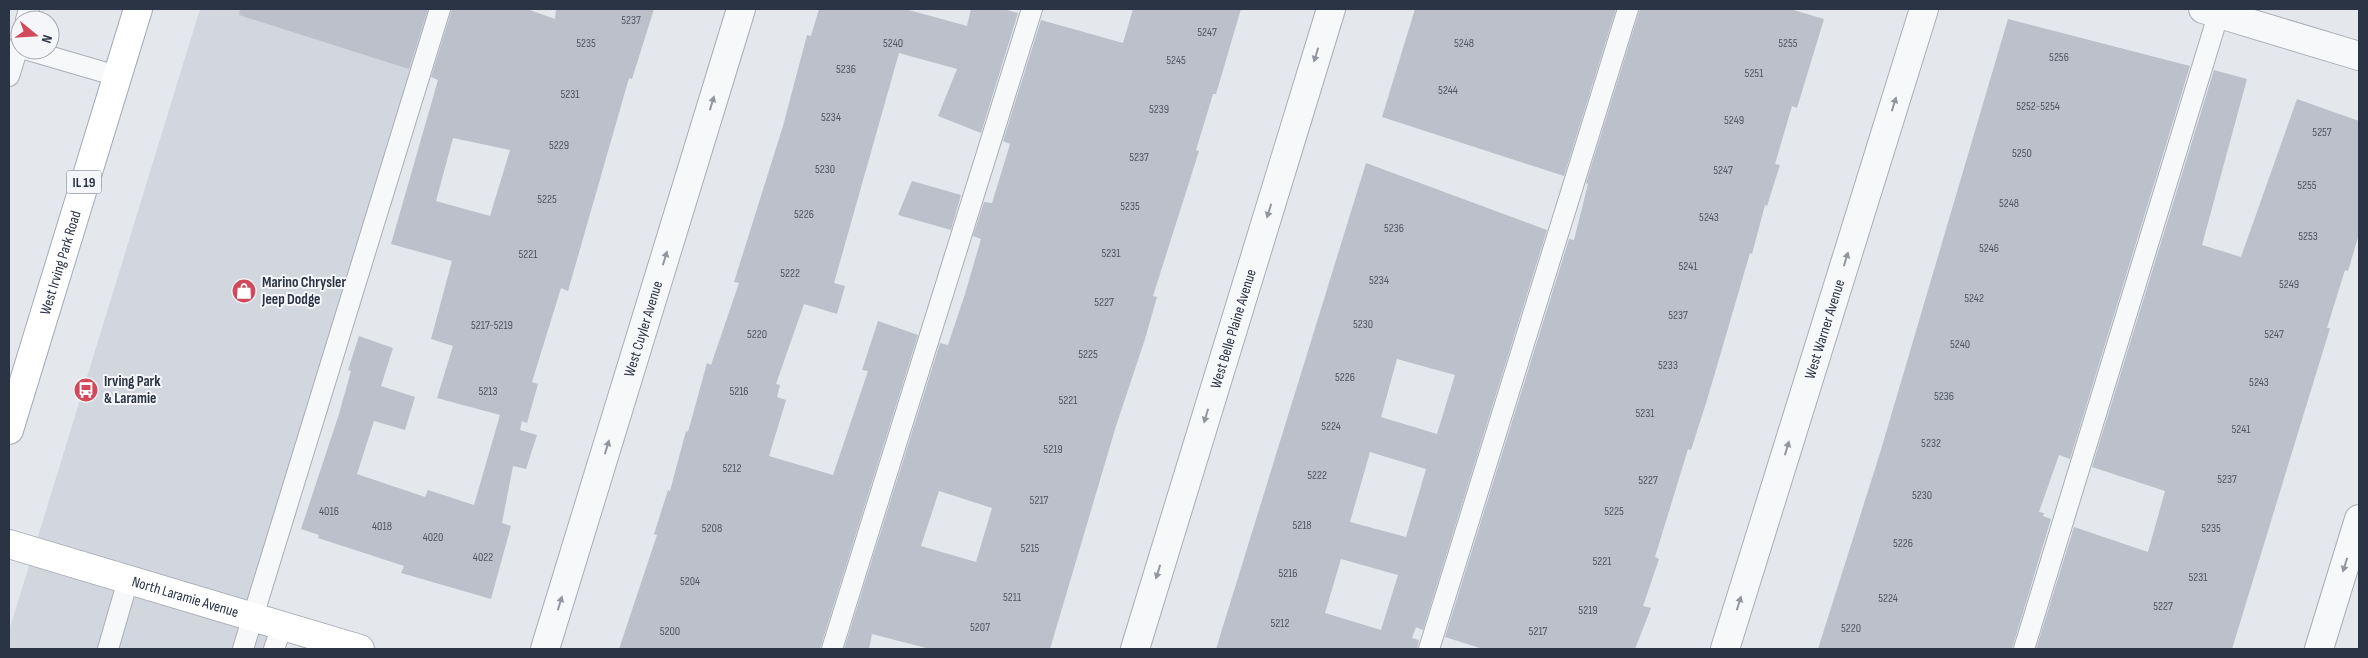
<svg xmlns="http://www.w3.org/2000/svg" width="2368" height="658" viewBox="0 0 2368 658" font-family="'Sofia Sans Condensed',sans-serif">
	<rect width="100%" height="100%" fill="#e4e7ec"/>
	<polygon fill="#d2d6de" points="200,9 435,9 248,620 276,630 270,649 9,649 9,631"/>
	<g fill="#bbc0ca" fill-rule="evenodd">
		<polygon points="240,9 428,9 409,69 239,15"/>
		<path d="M 452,9 L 527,9 L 555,19 L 556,9 L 654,9 L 632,79 L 629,78 L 568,291 L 561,288 L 532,382 L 538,384 L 527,423 L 522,421 L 520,430 L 537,435 L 526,469 L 513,466 L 502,523 L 511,526 L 491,599 L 401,573 L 404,566 L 318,538 L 319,535 L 301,529 L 339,414 L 351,371 L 348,370 L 359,336 L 393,348 L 381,386 L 415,397 L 405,430 L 374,421 L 357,474 L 425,497 L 428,490 L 474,505 L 500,415 L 437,398 L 453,346 L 431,339 L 452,261 L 391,244 L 438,80 L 431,77 ZM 453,138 L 510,150 L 490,216 L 436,201 Z"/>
		<polygon points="819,9 905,9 967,26 971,9 1003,9 1018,13 981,133 938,116 957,69 899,53 834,283 845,286 837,314 804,304 776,384 780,385 777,397 786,400 769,456 833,475 868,371 862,370 878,321 918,335 820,649 619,649 657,535 654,534 668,490 670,491 686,431 688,432 707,363 711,365 739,283 734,282 783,126 807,35 811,36"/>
		<path d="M 1133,9 L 1241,9 L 1216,94 L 1213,94 L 1196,150 L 1199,151 L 1153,296 L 1157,297 L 1145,339 L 1116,426 L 1050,649 L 930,649 L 872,634 L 869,649 L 844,649 L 940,343 L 948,345 L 965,294 L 981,239 L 973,236 L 984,202 L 992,203 L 1010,144 L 1003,141 L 1041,20 L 1123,43 ZM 939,491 L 992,508 L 976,562 L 921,546 Z"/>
		<polygon points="1415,9 1616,9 1564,176 1382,117"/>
		<polygon points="1640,9 1790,9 1824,19 1797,108 1792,106 1775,164 1780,165 1767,206 1765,205 1752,254 1750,253 1707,400 1691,450 1688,449 1655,557 1659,559 1643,606 1651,608 1635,649 1483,649 1445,637 1569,239 1574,240 1588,184 1586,183"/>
		<polygon points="2008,19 2190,66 2070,459 2059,455 2039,512 2044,513 2043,516 2051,519 2012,649 1818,649 1880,453"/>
		<polygon points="2214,70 2247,79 2202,245 2241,257 2297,99 2359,121 2359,234 2348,271 2345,270 2327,328 2330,328 2232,649 2036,649 2074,527 2148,552 2165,491 2092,467"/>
		<path d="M 1366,163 L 1547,230 L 1423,630 L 1416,627 L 1412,638 L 1419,640 L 1417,649 L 1216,649 ZM 1397,359 L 1455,375 L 1437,434 L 1381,417 ZM 1370,452 L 1426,469 L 1406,537 L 1350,522 ZM 1341,559 L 1398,575 L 1381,630 L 1325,613 Z"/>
		<polygon points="912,181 961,195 951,230 898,215"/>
	</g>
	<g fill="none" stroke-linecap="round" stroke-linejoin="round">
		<defs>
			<g id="lane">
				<polyline points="26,20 29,9"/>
				<polyline points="28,50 117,76"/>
				<polyline points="9,76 18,47"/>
				<polyline points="108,649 128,580"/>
				<polyline points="243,649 440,9"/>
				<polyline points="274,649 282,626"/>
				<polyline points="832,649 1032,9"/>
				<polyline points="1429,649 1628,9"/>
				<polyline points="2024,649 2220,9"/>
			</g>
			<g id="street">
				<polyline points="2203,9 2359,56"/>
				<path id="s1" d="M 545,649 L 741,9"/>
				<path id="s2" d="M 1135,649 L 1331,9"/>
				<path id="s3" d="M 1725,649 L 1924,9"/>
				<polyline points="2319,649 2359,519"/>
			</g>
			<g id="secondary">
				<path id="s4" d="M 9,544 L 360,649"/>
			</g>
			<g id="primary">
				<path id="s5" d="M 9,430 L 138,9"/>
			</g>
		</defs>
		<use href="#lane" stroke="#a9aeb7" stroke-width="22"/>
		<use href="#street" stroke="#a9aeb7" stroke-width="30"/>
		<use href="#secondary" stroke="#a9aeb7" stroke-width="30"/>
		<use href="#primary" stroke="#a3abb8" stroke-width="30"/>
		<use href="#lane" stroke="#f7f8fa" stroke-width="20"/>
		<use href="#street" stroke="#f7f8fa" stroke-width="28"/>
		<use href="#secondary" stroke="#fff" stroke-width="28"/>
		<use href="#primary" stroke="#fff" stroke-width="28"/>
	</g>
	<defs><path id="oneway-solid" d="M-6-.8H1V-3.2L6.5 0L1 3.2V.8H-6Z" transform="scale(1.25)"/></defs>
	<g fill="#9196a0">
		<use href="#oneway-solid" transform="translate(1316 55) rotate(107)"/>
		<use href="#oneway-solid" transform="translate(712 103) rotate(-73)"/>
		<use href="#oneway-solid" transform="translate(1894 104) rotate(-73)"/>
		<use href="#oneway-solid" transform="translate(1269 211) rotate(107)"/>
		<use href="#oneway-solid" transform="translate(665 258) rotate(-73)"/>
		<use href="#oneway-solid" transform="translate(1846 259) rotate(-73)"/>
		<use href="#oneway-solid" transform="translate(1206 416) rotate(107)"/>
		<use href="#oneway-solid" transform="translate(607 447) rotate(-73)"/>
		<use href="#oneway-solid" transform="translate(1787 448) rotate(-73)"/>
		<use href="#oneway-solid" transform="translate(2345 565) rotate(107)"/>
		<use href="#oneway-solid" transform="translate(1158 572) rotate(107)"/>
		<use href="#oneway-solid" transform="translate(560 603) rotate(-73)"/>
		<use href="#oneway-solid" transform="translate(1739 603) rotate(-73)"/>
	</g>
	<defs>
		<symbol id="shop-disc" viewBox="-11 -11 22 22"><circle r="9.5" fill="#d1495b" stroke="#f4f6f9"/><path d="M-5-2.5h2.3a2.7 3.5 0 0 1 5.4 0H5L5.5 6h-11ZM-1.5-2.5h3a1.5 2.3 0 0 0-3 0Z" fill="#fff"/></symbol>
		<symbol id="bus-disc" viewBox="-11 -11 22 22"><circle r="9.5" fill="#d1495b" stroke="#f4f6f9"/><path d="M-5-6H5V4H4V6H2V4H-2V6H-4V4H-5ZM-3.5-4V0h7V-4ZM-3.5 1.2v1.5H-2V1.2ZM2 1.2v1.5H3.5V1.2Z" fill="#fff"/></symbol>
	</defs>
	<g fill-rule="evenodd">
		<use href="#shop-disc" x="230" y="277" width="28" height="28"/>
		<use href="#bus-disc" x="72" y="376" width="28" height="28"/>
	</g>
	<g text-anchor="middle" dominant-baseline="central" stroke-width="4" stroke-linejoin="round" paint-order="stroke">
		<g font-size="12" fill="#4f5766">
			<text x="631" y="20">5237</text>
			<text x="1207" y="32">5247</text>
			<text x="586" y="43">5235</text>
			<text x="893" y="43">5240</text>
			<text x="1464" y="43">5248</text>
			<text x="1788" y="43">5255</text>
			<text x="2059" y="57">5256</text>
			<text x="1176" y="60">5245</text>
			<text x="846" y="69">5236</text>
			<text x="1754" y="73">5251</text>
			<text x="1448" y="90">5244</text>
			<text x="570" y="94">5231</text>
			<text x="2038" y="106">5252-5254</text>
			<text x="1159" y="109">5239</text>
			<text x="831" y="117">5234</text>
			<text x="1734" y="120">5249</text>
			<text x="2322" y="132">5257</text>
			<text x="559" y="145">5229</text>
			<text x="2022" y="153">5250</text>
			<text x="1139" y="157">5237</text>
			<text x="825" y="169">5230</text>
			<text x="1723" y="170">5247</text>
			<text x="2307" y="185">5255</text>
			<text x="547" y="199">5225</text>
			<text x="2009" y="203">5248</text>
			<text x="1130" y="206">5235</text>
			<text x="804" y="214">5226</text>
			<text x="1709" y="217">5243</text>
			<text x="1394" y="228">5236</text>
			<text x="2308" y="236">5253</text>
			<text x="1989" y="248">5246</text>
			<text x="1111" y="253">5231</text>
			<text x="528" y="254">5221</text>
			<text x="1688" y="266">5241</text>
			<text x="790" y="273">5222</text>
			<text x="1379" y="280">5234</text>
			<text x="2289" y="284">5249</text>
			<text x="1974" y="298">5242</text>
			<text x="1104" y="302">5227</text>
			<text x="1678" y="315">5237</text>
			<text x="1363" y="324">5230</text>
			<text x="492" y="325">5217-5219</text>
			<text x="757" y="334">5220</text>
			<text x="2274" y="334">5247</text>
			<text x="1960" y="344">5240</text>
			<text x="1088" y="354">5225</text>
			<text x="1668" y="365">5233</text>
			<text x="1345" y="377">5226</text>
			<text x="2259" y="382">5243</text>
			<text x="488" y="391">5213</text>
			<text x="739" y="391">5216</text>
			<text x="1944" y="396">5236</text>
			<text x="1068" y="400">5221</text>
			<text x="1645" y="413">5231</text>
			<text x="1331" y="426">5224</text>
			<text x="2241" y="429">5241</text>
			<text x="1931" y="443">5232</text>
			<text x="1053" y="449">5219</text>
			<text x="732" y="468">5212</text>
			<text x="1317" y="475">5222</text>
			<text x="2227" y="479">5237</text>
			<text x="1648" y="480">5227</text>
			<text x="1922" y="495">5230</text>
			<text x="1039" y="500">5217</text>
			<text x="329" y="511">4016</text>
			<text x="1614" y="511">5225</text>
			<text x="1302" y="525">5218</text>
			<text x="382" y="526">4018</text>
			<text x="712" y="528">5208</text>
			<text x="2211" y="528">5235</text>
			<text x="433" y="537">4020</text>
			<text x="1903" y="543">5226</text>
			<text x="1030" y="548">5215</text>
			<text x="483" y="557">4022</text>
			<text x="1602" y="561">5221</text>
			<text x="1288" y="573">5216</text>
			<text x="2198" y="577">5231</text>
			<text x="690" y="581">5204</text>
			<text x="1012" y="597">5211</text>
			<text x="1888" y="598">5224</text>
			<text x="2163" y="606">5227</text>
			<text x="1588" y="610">5219</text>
			<text x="1280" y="623">5212</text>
			<text x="980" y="627">5207</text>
			<text x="1851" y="628">5220</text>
			<text x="670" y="631">5200</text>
			<text x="1538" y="631">5217</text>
		</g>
		<rect fill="#f4f6f9" stroke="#676e7b" stroke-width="1" x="66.5" y="170.5" width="35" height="23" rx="4"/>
		<g font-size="14" font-weight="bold" fill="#2b3445">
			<text x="84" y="182">IL 19</text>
		</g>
		<g font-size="15" fill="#2b3445" stroke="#f4f6f9">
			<text stroke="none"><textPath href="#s5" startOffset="175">West Irving Park Road</textPath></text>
			<text stroke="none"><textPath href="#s1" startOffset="335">West Cuyler Avenue</textPath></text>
			<text stroke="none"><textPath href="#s2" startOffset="335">West Belle Plaine Avenue</textPath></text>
			<text stroke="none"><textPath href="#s3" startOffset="335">West Warner Avenue</textPath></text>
			<text stroke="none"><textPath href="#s4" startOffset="184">North Laramie Avenue</textPath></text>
		</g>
		<g font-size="15" font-weight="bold" fill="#2b3445" stroke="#f4f6f9" text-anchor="start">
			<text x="262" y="282">Marino Chrysler<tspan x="262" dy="17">Jeep Dodge</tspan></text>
			<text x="104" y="381">Irving Park<tspan x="104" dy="17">&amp; Laramie</tspan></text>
		</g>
	</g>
	<rect width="2368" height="658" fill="none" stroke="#2b3445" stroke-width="20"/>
	<g transform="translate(35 35) rotate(108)"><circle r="24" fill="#f4f6f9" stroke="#a4a8b1"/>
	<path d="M0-4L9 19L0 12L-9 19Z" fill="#d1495b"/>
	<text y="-8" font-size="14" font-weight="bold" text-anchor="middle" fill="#2b3445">N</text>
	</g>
</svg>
